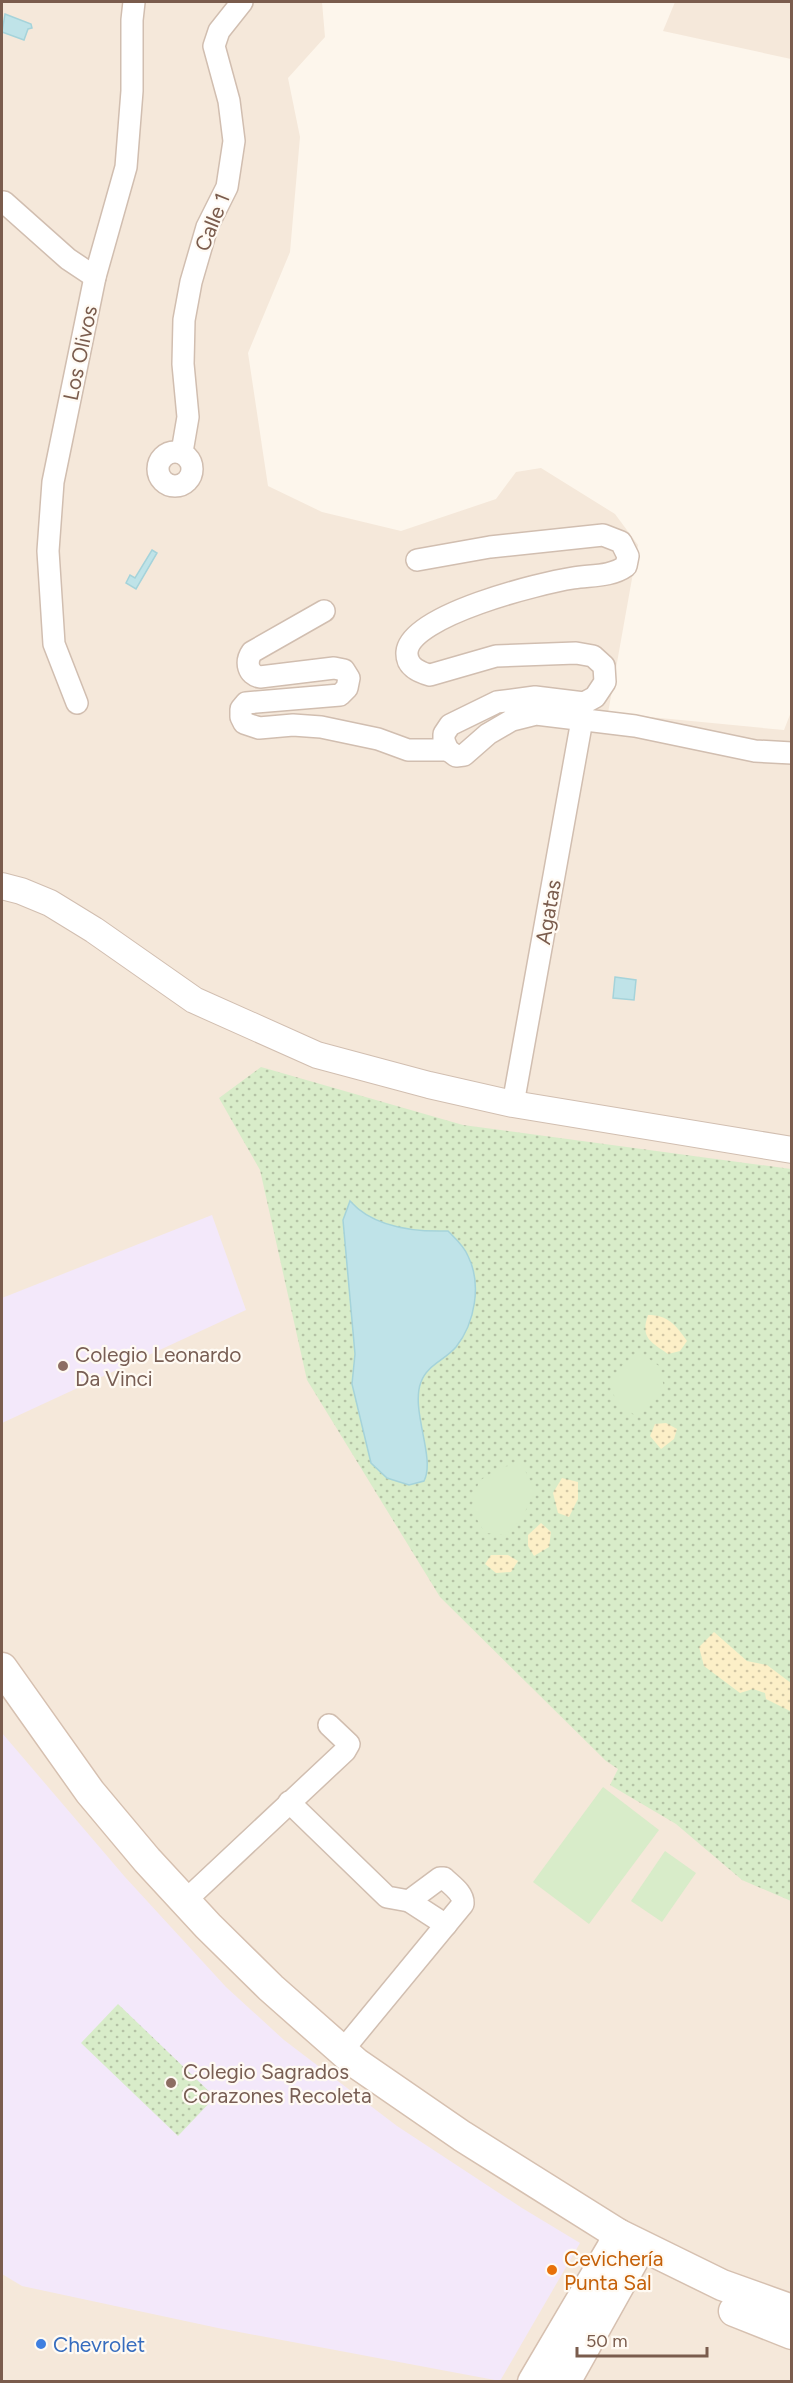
<svg xmlns="http://www.w3.org/2000/svg" width="793" height="2383" viewBox="0 0 793 2383" font-family="Figtree,sans-serif">
	<defs>
		<pattern id="grass-dots" width="8" height="8" patternUnits="userSpaceOnUse" patternTransform="scale(1.5)"><rect width="8" height="8" fill="#d8ecc9"/><path d="M2 2h.1M6 6h.1" fill="none" stroke="#b4c2a5" stroke-width="1.8" stroke-linecap="round"/></pattern>
		<pattern id="sand-dots" width="8" height="8" patternUnits="userSpaceOnUse" patternTransform="scale(1.5)"><rect width="8" height="8" fill="#fcefc7"/><path d="M2 2h.1M6 6h.1" fill="none" stroke="#d1c5a4" stroke-width="1.8" stroke-linecap="round"/></pattern>
	</defs>
	<rect width="100%" height="100%" fill="#fdf6ec"/>
	<g fill="#f5e8da">
		<polygon points="2,2 322,2 325,37 288,78 300,137 290,252 248,353 268,486 322,512 401,531 496,499 516,472 541,468 615,514 638,545 608,713 784,730 791,712 791,2381 2,2382"/>
		<polygon points="675,2 791,2 791,59 663,31"/>
	</g>
	<g fill="#f3e8fa">
		<polygon points="212,1215 246,1310 2,1423 2,1298"/>
		<polygon points="2,1733 125,1877 226,1987 284,2040 397,2126 522,2208 580,2243 500,2381 218,2328 22,2286 2,2274"/>
	</g>
	<g fill="url(#grass-dots)">
		<polygon points="261,1067 463,1125 791,1169 791,1901 742,1880 676,1824 610,1785 618,1769 606,1761 440,1597 307,1380 260,1170 219,1098"/>
		<polygon points="118,2004 215,2097 178,2136 81,2043"/>
	</g>
	<g fill="url(#sand-dots)">
		<path d="M 648,1315 C 668,1315 676,1325 687,1341 L 680,1351 L 668,1354 C 651,1342 640,1338 648,1315 Z"/>
		<polygon points="666,1423 677,1429 674,1439 661,1449 650,1436 655,1424"/>
		<polygon points="562,1478 578,1482 578,1499 569,1517 558,1513 553,1493"/>
		<polygon points="541,1523 551,1532 549,1547 534,1556 528,1546 528,1535"/>
		<polygon points="491,1555 508,1555 518,1561 511,1572 496,1573 485,1564"/>
		<polygon points="714,1632 747,1661 767,1665 791,1683 791,1710 790,1711 766,1699 765,1693 753,1689 740,1693 704,1666 699,1647"/>
	</g>
	<g fill="#d8ecc9">
		<polygon points="642,1354 659,1366 664,1387 638,1417 616,1403 611,1384 624,1363"/>
		<polygon points="522,1464 535,1491 522,1518 506,1535 485,1533 471,1509 479,1481 501,1467"/>
		<polygon points="603,1787 659,1830 589,1924 533,1882"/>
		<polygon points="665,1851 696,1873 662,1922 631,1901"/>
	</g>
	<g fill="#bfe3e8" stroke="#a5d3da" stroke-width="1.5">
		<polygon points="5,14 31,24 32,28 28,29 24,40 2,32"/>
		<polygon points="152,550 157,553 136,589 126,583 130,575 135,578"/>
		<polygon points="615,977 636,980 634,1000 613,998"/>
		<path d="M 350,1201 C 374,1228 414,1232 448,1231 C 456,1239 464,1246 468,1256 C 482,1284 475,1323 456,1347 C 445,1360 427,1365 421,1382 C 410,1410 436,1458 424,1481 L 409,1485 L 387,1478 L 371,1463 L 352,1384 L 355,1354 L 343,1220 Z"/>
	</g>
	<g fill="none" stroke-linecap="round" stroke-linejoin="round">
		<defs>
			<g id="minor">
				<polyline points="4,202 68,259 95,277"/>
				<circle cx="175" cy="469" r="17"/>
				<polyline points="182,452 188,417 183,364 184,320 191,282 207,227 227,187 234,141 229,101 214,46 219,31 242,2"/>
				<path d="M 417,560 L 490,547 L 603,535 L 621,542 L 628,556 L 626,566 C 611,577 590,575 573,578 C 541,583 410,615 407,652 C 406,666 418,672 430,675 L 496,656 L 576,653 L 593,656 L 604,666 L 605,682 L 595,697 L 584,703 L 535,697 L 497,702 L 450,725 L 444,734 L 444,741 L 448,750 L 456,756 L 464,755 L 488,734 L 512,720 L 536,714 L 635,726 L 755,751 L 792,753"/>
				<path d="M 324,611 L 252,652 C 245,662 248,675 260,677 L 334,668 L 344,670 L 349,678 L 347,688 L 340,695 L 246,703 L 241,709 L 241,717 L 244,723 L 259,728 L 293,725 L 321,727 L 378,739 L 408,750 L 448,750"/>
				<polyline points="77,703 54,644 48,551 53,482 95,277 126,167 132,91 132,20 134,2"/>
				<polyline points="513,1104 582,720"/>
				<polyline points="289,1802 387,1897 409,1901 446,1925"/>
				<polyline points="185,1901 345,1751 349,1744 329,1725"/>
				<path d="M 342,2051 L 463,1904 C 464,1893 451,1885 444,1878 L 440,1878 L 409,1901"/>
			</g>
			<polyline id="tertiary" points="2,886 21,891 50,903 94,930 194,1000 317,1055 429,1085 513,1104 792,1150"/>
			<g id="secondary">
				<polyline points="2,1668 90,1792 147,1860 208,1926 271,1988 356,2063 462,2136 618,2234 722,2285 792,2310"/>
				<polyline points="734,2311 792,2334"/>
				<polyline points="533,2382 612,2248 618,2234"/>
				<polyline points="565,2382 641,2246"/>
			</g>
		</defs>
		<use href="#minor" stroke="#d1beb0" stroke-width="24"/>
		<use href="#tertiary" stroke="#d1beb0" stroke-width="28"/>
		<use href="#secondary" stroke="#d6c0b0" stroke-width="33"/>
		<use href="#minor" stroke="#fff" stroke-width="21"/>
		<use href="#tertiary" stroke="#fff" stroke-width="26"/>
		<use href="#secondary" stroke="#fff" stroke-width="30"/>
	</g>
	<g fill="#8d6e63" stroke="#fffaf3" stroke-width="2">
		<circle cx="63" cy="1366" r="6"/>
		<circle cx="171" cy="2083" r="6"/>
	</g>
	<circle fill="#e8710a" stroke="#fffaf3" stroke-width="2" cx="552" cy="2270" r="6"/>
	<circle fill="#3f7fe0" stroke="#fffaf3" stroke-width="2" cx="41" cy="2344" r="6"/>
	<g text-anchor="middle" dominant-baseline="central" stroke-width="4.5" stroke-linejoin="round" paint-order="stroke">
		<g font-size="21" fill="#7a5c4d" stroke="#fffaf3">
			<text transform="translate(212 222) rotate(-68)">Calle 1</text>
			<text transform="translate(80 353) rotate(-78)">Los Olivos</text>
			<text transform="translate(548 912) rotate(-80)">Agatas</text>
		</g>
		<g font-size="21" fill="#785e54" stroke="#fffaf3" text-anchor="start">
			<text x="75" y="1354">Colegio Leonardo<tspan x="75" dy="24">Da Vinci</tspan></text>
			<text x="183" y="2071">Colegio Sagrados<tspan x="183" dy="24">Corazones Recoleta</tspan></text>
		</g>
		<g font-size="21" fill="#c56008" stroke="#fffaf3" text-anchor="start">
			<text x="564" y="2258">Cevichería<tspan x="564" dy="24">Punta Sal</tspan></text>
		</g>
		<g font-size="21" fill="#366cbe" stroke="#fffaf3" text-anchor="start">
			<text x="53" y="2344">Chevrolet</text>
		</g>
	</g>
	<rect width="793" height="2383" fill="none" stroke="#7a5c4d" stroke-width="6"/>
	<path d="M577 2347v9h130v-9" fill="none" stroke="#7a5c4d" stroke-width="3"/>
	<text x="586" y="2347" font-size="18" fill="#7a5c4d" stroke="#fffaf3" stroke-width="4.5" paint-order="stroke">50 m</text>
</svg>
